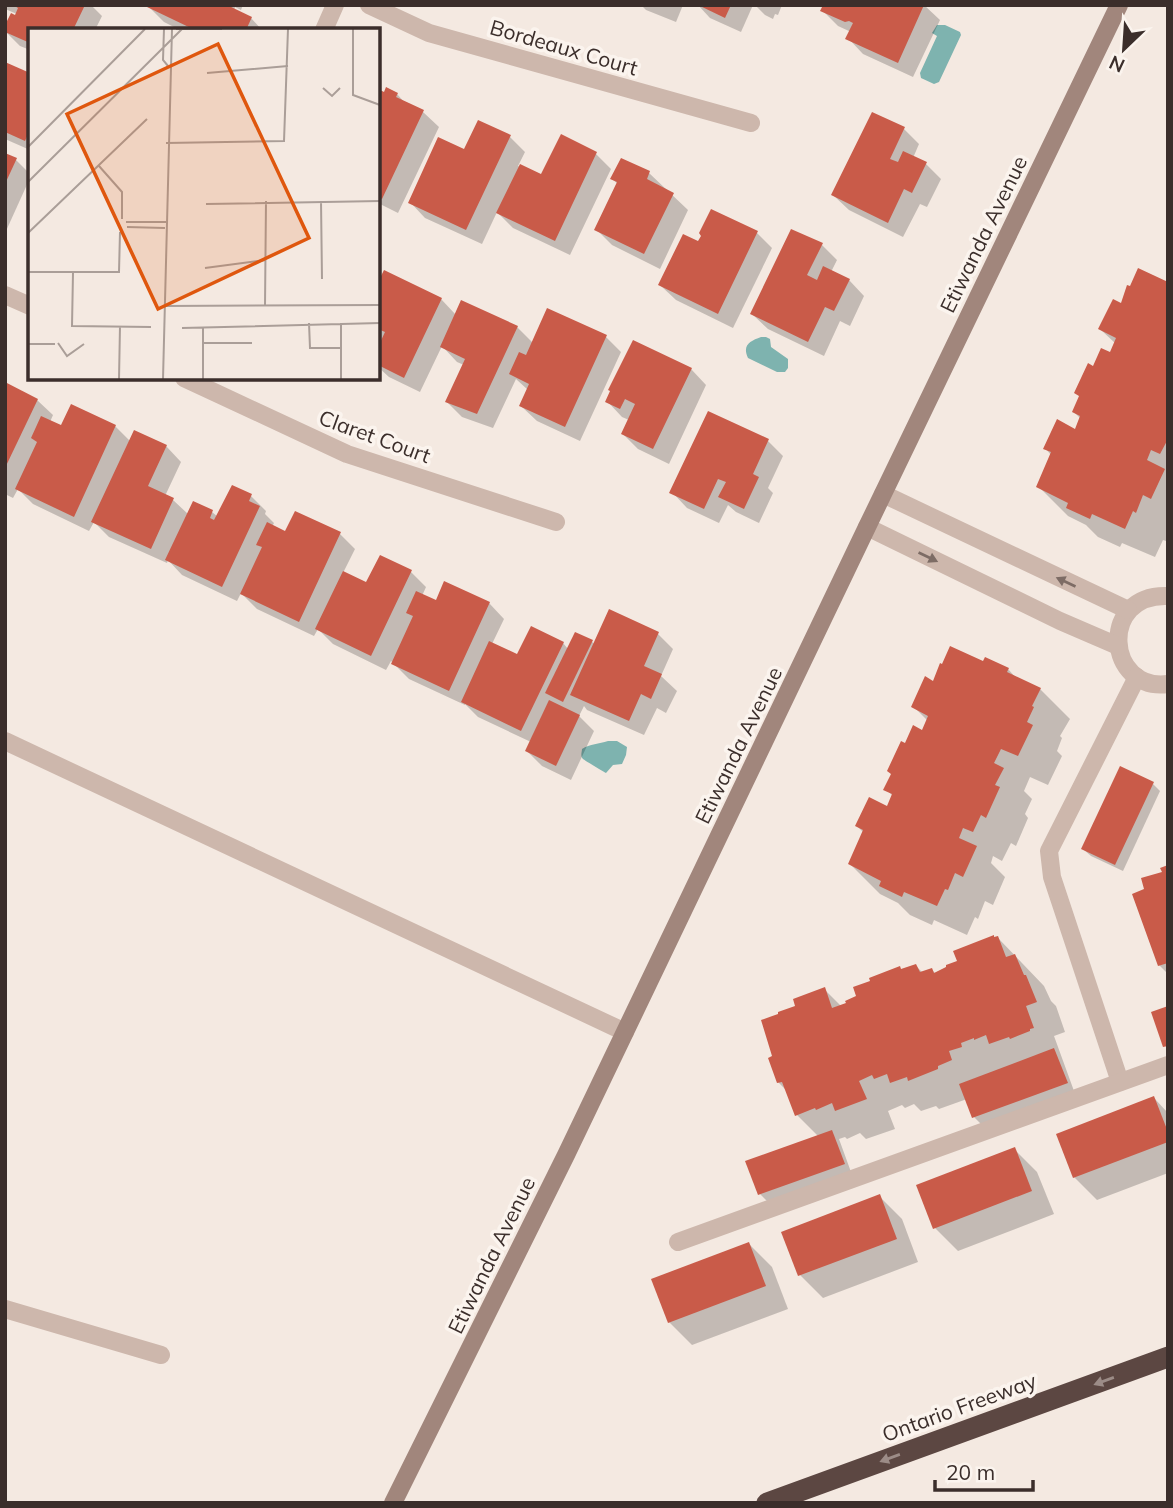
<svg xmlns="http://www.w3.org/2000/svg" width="1173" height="1508" viewBox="0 0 1173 1508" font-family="Mulish,sans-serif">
	<rect width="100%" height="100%" fill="#f4e9e1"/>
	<g fill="#7eb3af">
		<polygon points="937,25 945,25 960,32 961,35 939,82 934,84 921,78 920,73 937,36 932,33"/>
		<path d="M 761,337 L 766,337 L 770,339 L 771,347 L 788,359 L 788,368 L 785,372 L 777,372 L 748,358 C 742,345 750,341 761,337 Z"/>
		<path d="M 608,741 L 617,741 L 627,747 L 626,755 L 622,764 L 613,765 L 606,773 C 604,772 584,760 583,759 C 580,756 582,752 582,749 C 590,744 599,744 608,741 Z"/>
	</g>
	<g fill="#0003">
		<polygon points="5,5 91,5 102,16 95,30 30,30 30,50 20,46 5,31 17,14 5,9"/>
		<polygon points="149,5 243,5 241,10 235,7 234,11 251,18 262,30 180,30 164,22 149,7"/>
		<polygon points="641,5 683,5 676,22 646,10"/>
		<polygon points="698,5 753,5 741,32 710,18"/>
		<polygon points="755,5 782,5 778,15 775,14 773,19 765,15"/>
		<polygon points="825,5 924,5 940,20 913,77 863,54 848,38 851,32 838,26 822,10"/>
		<polygon points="5,63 30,75 30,150 5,139"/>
		<polygon points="378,91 397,94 405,103 423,112 439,127 398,213 378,203"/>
		<polygon points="904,129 919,144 913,158 926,164 941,179 927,207 920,204 903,237 849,210 833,195"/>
		<polygon points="510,137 525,152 518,166 542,177 596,154 611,169 570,255 513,228 497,212 482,244 425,218 410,202 465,152"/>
		<polygon points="5,155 16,160 30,174 30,178 6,231"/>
		<polygon points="622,160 649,173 688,210 660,269 612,245 596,229 618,184 612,179"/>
		<polygon points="757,233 772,248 733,328 676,300 660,285 699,243"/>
		<polygon points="822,245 837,260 831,272 849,280 864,296 850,326 840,321 824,356 768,329 752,314"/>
		<polygon points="378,282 441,299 456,315 517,327 533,343 606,337 621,352 580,441 537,421 521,406 528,390 516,379 493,428 462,417 447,402 464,365 457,362 442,346 420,392 389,377 378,367 378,351 380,347 378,346"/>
		<polygon points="1168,284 1168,535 1166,541 1163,540 1155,557 1122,543 1120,547 1098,537 1086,525 1068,516 1038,486 1051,455 1045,448 1076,431 1081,419 1074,412 1093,368 1111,354 1116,344 1100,329 1122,306"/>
		<polygon points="691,369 706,385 669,464 638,449 623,434 629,420 622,417 607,401"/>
		<polygon points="5,384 37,400 53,415 50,422 62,428 115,426 130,441 166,446 181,462 165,496 173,500 188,514 194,503 212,512 218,517 251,496 266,511 265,514 274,523 272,527 286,533 340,534 355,549 343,573 367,585 381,557 411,572 426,587 422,596 436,602 489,603 504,619 492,644 518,657 563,643 568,649 592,642 595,644 658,634 673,649 661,676 677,691 666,713 657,708 644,735 587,710 584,706 579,716 594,731 571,780 542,766 527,751 531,742 478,717 465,704 465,705 409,679 391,661 386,670 333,644 318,629 314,636 257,609 241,593 237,601 182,575 168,560 167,563 109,537 94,522 89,531 33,504 18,489 13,498 5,494"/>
		<polygon points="768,441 783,456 768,488 773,493 759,523 736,512 728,505 719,523 687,508 672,492"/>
		<polygon points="984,664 1008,669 1017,679 1040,689 1070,719 1060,736 1062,738 1057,751 1062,756 1048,785 1030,777 1024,791 1032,799 1025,814 1028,818 1016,846 1011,843 1002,861 993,856 991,863 1005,877 993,905 985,901 978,919 975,917 967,935 934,920 932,925 910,915 898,903 880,894 850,864 864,833 857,826 888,809 893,796 886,789 906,746 923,732 928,721 913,706 934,683"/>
		<polygon points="1153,784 1160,791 1123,871 1091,856 1083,849"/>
		<polygon points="1168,867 1168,974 1159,965 1147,891"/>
		<polygon points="998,938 1044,986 1051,1001 1056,1006 1065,1032 1054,1036 1074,1091 981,1124 974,1117 967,1099 939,1109 936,1106 921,1111 914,1104 905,1108 902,1105 888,1111 895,1129 866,1139 860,1133 847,1139 845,1137 839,1139 851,1172 767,1201 760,1194 818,1136 797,1115 788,1092 778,1082 774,1057 797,1007 824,989 842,1007 903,971 916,966 923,973 932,970 936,974 959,962"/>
		<polygon points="1154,1098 1168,1113 1168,1173 1097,1200 1074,1177"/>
		<polygon points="1014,1149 1037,1172 1054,1214 958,1251 935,1228"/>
		<polygon points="879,1196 902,1219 918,1262 823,1298 800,1275"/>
		<polygon points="749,1244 772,1267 788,1309 692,1345 669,1322"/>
	</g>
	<g fill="#c95b49">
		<polygon points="13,5 85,5 73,30 30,30 30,43 5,32 5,25 11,13 15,15 18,8"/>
		<polygon points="147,5 227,5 252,17 246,30 195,30 147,7"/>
		<polygon points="698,5 731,5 725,18"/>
		<polygon points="823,5 924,5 898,63 845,39 853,23 849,21 845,22 820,11"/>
		<polygon points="5,62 30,73 30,130 25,141 5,132"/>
		<polygon points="386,87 398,93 396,97 424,110 382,199 378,197 378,89 384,92"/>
		<polygon points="872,112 905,127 890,159 898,162 903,151 927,162 912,193 904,189 888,223 831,195"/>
		<polygon points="478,120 511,135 466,230 408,203 438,137 464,149"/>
		<polygon points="561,134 597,152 555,241 496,213 520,164 541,174"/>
		<polygon points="5,153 17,158 5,184"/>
		<polygon points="621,158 650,171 647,179 674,193 644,254 594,230 617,182 610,179"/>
		<polygon points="711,209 758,231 718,314 658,285 683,234 698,241 701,236 699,233"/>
		<polygon points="791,229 823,243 807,275 817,280 823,266 850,279 834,311 825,307 808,342 750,314"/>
		<polygon points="1138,268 1168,282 1168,439 1160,454 1151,450 1147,460 1165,469 1151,499 1143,495 1136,513 1133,511 1125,529 1092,514 1090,519 1066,508 1068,503 1036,487 1051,452 1043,449 1057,419 1075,429 1080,416 1072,412 1079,396 1074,393 1088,363 1093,366 1101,348 1110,352 1116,338 1098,329 1113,299 1121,303 1127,285 1130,286"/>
		<polygon points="384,270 442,298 404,378 378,365 378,347 385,332 378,329 378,282"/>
		<polygon points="461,300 518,326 477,414 445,402 465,359 440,347"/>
		<polygon points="547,308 607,335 565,427 519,406 529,384 509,374 519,352 526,355"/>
		<polygon points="633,340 692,368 653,449 621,434 635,404 625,399 620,409 605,402 610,391 608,390"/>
		<polygon points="5,382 38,399 5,468"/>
		<polygon points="71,404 116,425 74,517 15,489 37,442 31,438 41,416 61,425"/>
		<polygon points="708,411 769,439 753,474 759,477 744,509 718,497 726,482 718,479 704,509 669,493"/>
		<polygon points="134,430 167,445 148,486 174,498 151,549 91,522"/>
		<polygon points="232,485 252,494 249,501 260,506 222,587 165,560 193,501 213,510 210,518 214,520"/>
		<polygon points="295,511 341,532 299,622 240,594 262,547 256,545 267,522 285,531"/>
		<polygon points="380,555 412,570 371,656 315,629 343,571 366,582"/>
		<polygon points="444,581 490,602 449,691 391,664 413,616 406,613 416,591 436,600"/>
		<polygon points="609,609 659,632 644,666 662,674 651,699 641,694 629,721 570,695"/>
		<polygon points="531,626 564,642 521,731 461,702 489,641 517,654"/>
		<polygon points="575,632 593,640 563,702 545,693"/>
		<polygon points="950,646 983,661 985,657 1009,668 1007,672 1041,688 1032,706 1034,707 1027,722 1033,725 1018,756 1001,749 994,763 1004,768 995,785 1000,787 986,818 981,815 973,832 963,828 959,838 977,846 963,877 955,873 948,890 945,889 937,906 904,892 902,897 879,886 881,881 848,864 863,830 855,826 869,797 887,806 892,794 883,790 891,774 887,771 901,741 905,743 913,725 922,730 928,716 911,707 925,676 933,681 940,663 942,664"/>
		<polygon points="549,700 580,715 556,766 525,751"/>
		<polygon points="1120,766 1154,782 1115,865 1081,849"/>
		<polygon points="1168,865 1168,963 1158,966 1132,894 1144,889 1141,878 1162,872 1160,868"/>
		<polygon points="994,935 994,937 998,936 1006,957 1015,954 1024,975 1026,975 1037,1002 1026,1006 1034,1028 1030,1029 1030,1031 1010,1039 1009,1037 989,1044 986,1035 974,1040 974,1038 961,1043 962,1047 949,1051 952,1060 938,1066 938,1069 908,1081 907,1077 890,1083 887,1074 874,1079 872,1075 859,1081 867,1099 835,1111 832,1103 816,1110 815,1108 795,1116 782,1082 777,1083 768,1058 772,1056 761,1020 778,1014 778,1012 795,1006 793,999 825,987 832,1008 846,1003 845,1001 856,996 853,987 870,981 869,978 900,966 901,969 916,964 920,972 932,968 934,973 946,967 946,965 957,961 953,951"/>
		<polygon points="1168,1006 1168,1046 1163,1047 1151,1012"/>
		<polygon points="1054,1048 1068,1083 972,1118 959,1084"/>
		<polygon points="1154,1096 1168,1132 1168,1142 1073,1178 1056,1134"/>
		<polygon points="832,1130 845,1164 758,1195 745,1161"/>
		<polygon points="1015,1147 1032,1191 933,1229 916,1185"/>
		<polygon points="880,1194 897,1239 798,1276 781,1232"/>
		<polygon points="749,1242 766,1286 668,1323 651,1279"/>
	</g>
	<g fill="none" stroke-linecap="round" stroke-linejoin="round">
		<g stroke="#cdb7ac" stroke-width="18">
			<path d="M 1168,596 C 1098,593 1106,692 1168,684"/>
			<polyline points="1120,1082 1052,877 1049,851 1137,677"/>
			<polyline points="678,1242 1168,1065"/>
		</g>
		<g stroke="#cdb7ac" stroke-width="18">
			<polyline points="369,5 429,33 751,123"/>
			<polyline points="324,30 335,5"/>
			<polyline points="5,295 30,306"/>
			<polyline points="184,378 347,454 556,522"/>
			<polyline points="883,494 1128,610"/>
			<polyline points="867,527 1060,621 1118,646"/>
			<polyline points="5,741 625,1032"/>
			<polyline points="5,1309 161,1355"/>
		</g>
		<polyline stroke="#a1867c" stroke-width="18" points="393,1503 566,1155 867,527 1119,5"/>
		<polyline stroke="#5c4742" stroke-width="21" points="767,1503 1168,1357"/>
	</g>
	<defs><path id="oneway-solid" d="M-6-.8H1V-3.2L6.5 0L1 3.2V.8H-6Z" transform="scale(1.75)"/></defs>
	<g fill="#7d6c65">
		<use href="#oneway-solid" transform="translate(928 557) rotate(26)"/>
		<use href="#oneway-solid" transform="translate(1066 582) rotate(-155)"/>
	</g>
	<g fill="#9c8c87">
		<use href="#oneway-solid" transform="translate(1104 1381) rotate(160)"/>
		<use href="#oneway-solid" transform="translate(890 1458) rotate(160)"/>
	</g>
	<g text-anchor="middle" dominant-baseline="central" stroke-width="7" stroke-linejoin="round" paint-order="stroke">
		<g font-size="21" fill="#3b2e2b" stroke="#fbf4ee">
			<text transform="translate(564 47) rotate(16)">Bordeaux Court</text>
			<text transform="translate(983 234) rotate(-64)">Etiwanda Avenue</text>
			<text transform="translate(375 436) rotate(20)">Claret Court</text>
			<text transform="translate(738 745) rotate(-64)">Etiwanda Avenue</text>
			<text transform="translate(491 1255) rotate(-64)">Etiwanda Avenue</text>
			<text transform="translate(959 1407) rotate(-20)">Ontario Freeway</text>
		</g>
	</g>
	<g transform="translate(28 28)">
		<rect width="352" height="352" fill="#f4e9e1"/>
		<path fill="none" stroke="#aa9e98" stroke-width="2" d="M 136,1 L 135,32 L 140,38M 148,1 L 194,1M 325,1 L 325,67 L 352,77M 179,45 L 260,38M 295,60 L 304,68 L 312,60M 138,115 L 256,113 L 260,1M 0,119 L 117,1M 71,138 L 94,164 L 94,191M 0,154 L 154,1M 293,173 L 294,251M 178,176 L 352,173M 98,194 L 138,194M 99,199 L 137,200M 0,205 L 119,91M 177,240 L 238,232M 0,244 L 91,244 L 92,204M 45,245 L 44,298 L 123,299M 136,278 L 352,277M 237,278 L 238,173M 281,295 L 282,320 L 313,320M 313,295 L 313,351M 154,300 L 352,295M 30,315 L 39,328 L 56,316M 175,315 L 224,315M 0,316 L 27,316M 91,351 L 92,298M 135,351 L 144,1M 175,351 L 175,300"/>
		<path fill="#df570e" fill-opacity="0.15" stroke="#df570e" stroke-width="3.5" d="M 190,16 L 281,210 L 130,281 L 39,86 Z"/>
		<rect width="352" height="352" fill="none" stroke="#3b2e2b" stroke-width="3.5"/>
	</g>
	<rect width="1173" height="1508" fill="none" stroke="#3b2e2b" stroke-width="14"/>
	<g transform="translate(1124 49) rotate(205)" stroke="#fbf4ee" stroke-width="5" paint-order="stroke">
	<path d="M0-5L12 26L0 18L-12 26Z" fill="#3b2e2b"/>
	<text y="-10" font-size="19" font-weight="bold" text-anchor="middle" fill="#3b2e2b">N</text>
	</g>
	<path d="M935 1480v10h98v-10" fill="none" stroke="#3b2e2b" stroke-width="3.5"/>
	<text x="946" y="1480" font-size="21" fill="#3b2e2b" stroke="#fbf4ee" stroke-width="5" paint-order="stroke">20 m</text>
</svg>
